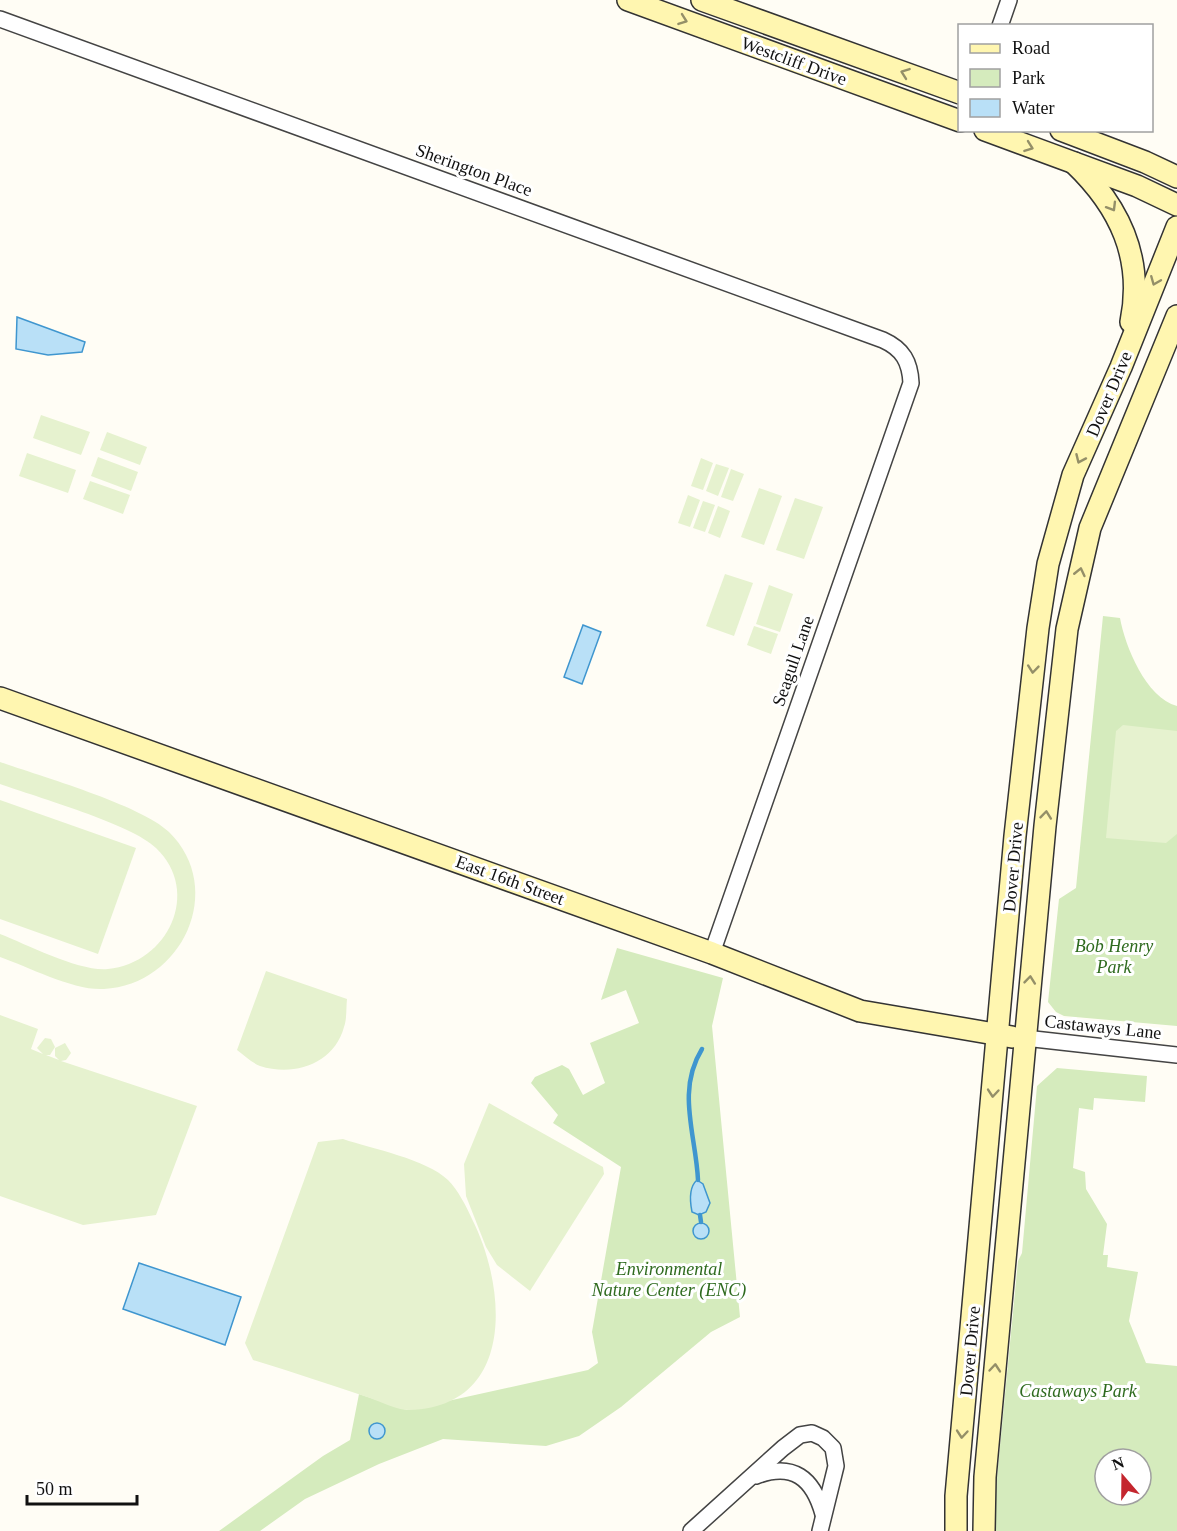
<svg xmlns="http://www.w3.org/2000/svg" width="1177" height="1531" viewBox="0 0 1177 1531" font-family="Georgia,serif">
	<rect width="100%" height="100%" fill="#fffdf5"/>
	<g fill="#d5ebbd" fill-rule="evenodd">
		<path d="M 1103,616 L 1120,618 C 1125,646 1146,698 1177,706 L 1177,1026 L 1064,1016 L 1056,1012 L 1048,1002 L 1059,899 L 1076,888 Z"/>
		<polygon points="617,948 723,978 712,1026 740,1317 711,1332 621,1407 579,1436 546,1446 443,1439 379,1464 305,1499 260,1531 219,1531 323,1456 350,1440 359,1394 407,1410 588,1370 598,1363 592,1332 621,1167 553,1123 558,1115 531,1083 535,1077 562,1065 569,1069 583,1095 605,1083 590,1043 639,1023 626,990 601,1000"/>
		<path d="M 1057,1068 L 1147,1076 L 1145,1102 L 1094,1098 L 1093,1110 L 1079,1108 L 1073,1168 L 1085,1172 L 1086,1189 L 1107,1224 L 1103,1255 L 1108,1255 L 1107,1267 L 1138,1272 L 1129,1321 L 1146,1363 L 1177,1366 L 1177,1531 L 995,1531 L 996,1487 L 1018,1261 L 1022,1253 L 1037,1086 ZM 1105,1459 L 1141,1459 L 1141,1495 L 1105,1495 Z"/>
	</g>
	<g fill="#e6f2cf">
		<polygon points="41,415 90,432 81,455 33,438"/>
		<polygon points="107,432 147,447 140,465 100,450"/>
		<polygon points="27,453 76,470 68,493 19,476"/>
		<polygon points="98,457 138,472 131,491 91,476"/>
		<polygon points="701,458 713,463 703,490 691,486"/>
		<polygon points="716,464 729,468 718,496 706,491"/>
		<polygon points="731,469 744,474 733,501 721,497"/>
		<polygon points="90,481 130,495 123,514 83,499"/>
		<polygon points="759,488 782,496 764,545 741,537"/>
		<polygon points="688,495 700,500 690,527 678,523"/>
		<polygon points="795,498 823,507 804,559 776,550"/>
		<polygon points="703,501 715,505 705,532 693,528"/>
		<polygon points="718,506 730,511 720,538 708,533"/>
		<polygon points="725,574 753,583 734,636 706,626"/>
		<polygon points="769,585 793,594 780,632 756,624"/>
		<polygon points="754,626 778,634 771,654 747,645"/>
		<polygon points="1123,725 1177,731 1177,834 1166,843 1106,838 1116,731"/>
		<path d="M 0,762 C 40,776 141,805 169,832 C 227,889 182,985 104,989 C 74,991 29,967 0,957 L 0,934 C 28,945 80,972 108,969 C 168,963 202,892 156,848 C 132,824 36,797 0,784 Z"/>
		<polygon points="0,800 136,848 98,954 0,919"/>
		<path d="M 266,971 L 347,999 C 346,1008 347,1019 344,1027 C 334,1064 294,1077 260,1066 C 252,1063 244,1055 237,1050 Z"/>
		<polygon points="0,1015 38,1029 31,1049 43,1054 37,1048 45,1038 51,1039 55,1047 50,1055 46,1055 59,1060 55,1056 55,1048 65,1043 71,1053 66,1060 61,1061 197,1106 156,1215 83,1225 0,1196"/>
		<polygon points="489,1103 603,1167 604,1174 530,1291 497,1265 486,1247 466,1196 464,1164"/>
		<path d="M 343,1139 C 373,1149 426,1159 448,1180 C 458,1190 466,1206 472,1219 C 507,1288 516,1407 409,1410 C 397,1410 381,1402 370,1398 C 331,1385 292,1372 253,1360 L 245,1343 L 318,1142 Z"/>
	</g>
	<g fill="#b9e0f7" stroke="#3f96cf" stroke-width="1.5">
		<polygon points="17,317 85,342 82,352 48,355 16,349"/>
		<polygon points="583,625 601,632 582,684 564,677"/>
		<path d="M 697,1180 L 703,1184 L 710,1203 L 706,1212 L 699,1215 L 692,1212 C 690,1202 689,1187 697,1180 Z"/>
		<circle cx="701" cy="1231" r="8"/>
		<polygon points="139,1263 241,1297 225,1345 123,1309"/>
		<circle cx="377" cy="1431" r="8"/>
	</g>
	<g fill="none" stroke-linecap="round" stroke-linejoin="round">
		<g stroke="#3f96cf" stroke-width="4.5">
			<path d="M 698,1180 C 696,1135 676,1091 702,1049"/>
			<polyline points="700,1215 701,1222"/>
		</g>
		<defs>
			<g id="street">
				<path d="M 0,19 L 883,340 C 903,349 910,362 911,383 L 712,953"/>
				<polyline points="1000,26 1009,0"/>
				<polyline points="1025,1038 1177,1055"/>
				<path d="M 756,1476 C 793,1462 813,1478 823,1514"/>
				<polyline points="691,1531 783,1448 800,1435 812,1433 823,1438 833,1448 836,1466 820,1531"/>
			</g>
			<g id="secondary">
				<polyline points="628,0 960,121"/>
				<polyline points="702,0 960,93"/>
				<polyline points="985,130 1137,186 1177,205"/>
				<polyline points="1061,130 1145,162 1177,177"/>
				<path d="M 1074,163 C 1120,207 1144,258 1131,322"/>
				<polyline points="0,698 712,953 860,1011 1012,1037"/>
				<polyline points="956,1531 956,1496 1015,836 1038,628 1048,564 1073,475 1121,367 1177,227"/>
				<polyline points="984,1531 985,1477 1045,826 1067,629 1090,528 1177,316"/>
			</g>
		</defs>
		<use href="#street" stroke="#444" stroke-width="18"/>
		<use href="#secondary" stroke="#333" stroke-width="24"/>
		<use href="#street" stroke="#fff" stroke-width="15"/>
		<use href="#secondary" stroke="#fff6b0" stroke-width="21"/>
	</g>
	<defs><path id="oneway-chevron" d="M-2-3.5L2.5 0L-2 3.5" fill="none" stroke-width="1.6" stroke-linecap="round" stroke-linejoin="round" transform="scale(1.5)"/></defs>
	<g stroke="#948f68">
		<use href="#oneway-chevron" transform="translate(683 20) rotate(20)"/>
		<use href="#oneway-chevron" transform="translate(905 73) rotate(-160)"/>
		<use href="#oneway-chevron" transform="translate(1029 147) rotate(20)"/>
		<use href="#oneway-chevron" transform="translate(1112 207) rotate(59)"/>
		<use href="#oneway-chevron" transform="translate(1155 281) rotate(112)"/>
		<use href="#oneway-chevron" transform="translate(1080 459) rotate(114)"/>
		<use href="#oneway-chevron" transform="translate(1080 572) rotate(-77)"/>
		<use href="#oneway-chevron" transform="translate(1033 669) rotate(96)"/>
		<use href="#oneway-chevron" transform="translate(1046 815) rotate(-84)"/>
		<use href="#oneway-chevron" transform="translate(1030 980) rotate(-84)"/>
		<use href="#oneway-chevron" transform="translate(993 1093) rotate(95)"/>
		<use href="#oneway-chevron" transform="translate(995 1368) rotate(-85)"/>
		<use href="#oneway-chevron" transform="translate(962 1434) rotate(95)"/>
	</g>
	<g text-anchor="middle" dominant-baseline="central" stroke-width="6" stroke-linejoin="round" paint-order="stroke">
		<g font-size="18" fill="#111" stroke="#fff">
			<text transform="translate(794 61) rotate(20)">Westcliff Drive</text>
			<text transform="translate(474 170) rotate(20)">Sherington Place</text>
			<text transform="translate(1109 394) rotate(-67)">Dover Drive</text>
			<text transform="translate(793 661) rotate(-71)">Seagull Lane</text>
			<text transform="translate(1013 867) rotate(-85)">Dover Drive</text>
			<text transform="translate(510 880) rotate(20)">East 16th Street</text>
			<text transform="translate(1103 1027) rotate(6)">Castaways Lane</text>
			<text transform="translate(970 1351) rotate(-85)">Dover Drive</text>
		</g>
		<g font-size="18" font-style="italic" fill="#2f6b1f" stroke="#fff">
			<text x="1114" y="946">Bob Henry<tspan x="1114" dy="21">Park</tspan></text>
			<text x="669" y="1269">Environmental<tspan x="669" dy="21">Nature Center (ENC)</tspan></text>
			<text x="1078" y="1391">Castaways Park</text>
		</g>
	</g>
	<rect x="958" y="24" width="195" height="108" fill="#ffffff" stroke="#a0a0a0" stroke-width="1.5"/>
	<rect x="970" y="44" width="30" height="9" fill="#fff6b0" stroke="#a0a0a0" stroke-width="1.5"/>
	<text x="1012" y="54" font-size="18" fill="#111111">Road</text>
	<rect x="970" y="69" width="30" height="18" fill="#d5ebbd" stroke="#a0a0a0" stroke-width="1.5"/>
	<text x="1012" y="84" font-size="18" fill="#111111">Park</text>
	<rect x="970" y="99" width="30" height="18" fill="#b9e0f7" stroke="#a0a0a0" stroke-width="1.5"/>
	<text x="1012" y="114" font-size="18" fill="#111111">Water</text>
	<g transform="translate(1123 1477) rotate(340)"><circle r="28" fill="#ffffff" stroke="#a0a0a0" stroke-width="1.5"/>
	<path d="M0-4.5L10 22L0 15L-10 22Z" fill="#c4262e"/>
	<text y="-9" font-size="16" font-weight="bold" text-anchor="middle" fill="#111111">N</text>
	</g>
	<path d="M27 1495v9h110v-9" fill="none" stroke="#111111" stroke-width="3"/>
	<text x="36" y="1495" font-size="18" fill="#111111" stroke="#ffffff" stroke-width="4.5" paint-order="stroke">50 m</text>
</svg>
